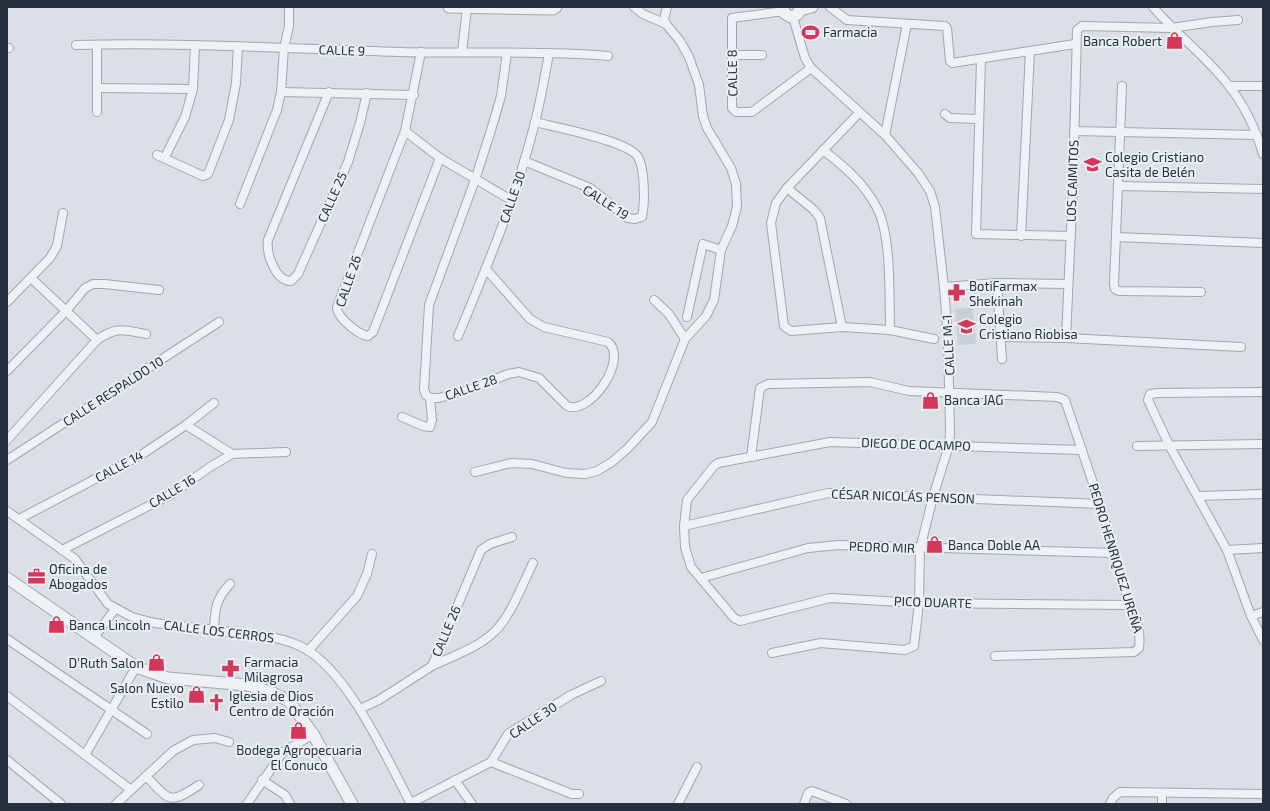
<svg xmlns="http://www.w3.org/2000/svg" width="1270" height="811" viewBox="0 0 1270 811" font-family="'Exo 2',sans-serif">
	<rect width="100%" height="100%" fill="#dbe0e6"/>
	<polygon fill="#c9cfd8" points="973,307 976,344 958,345 955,309"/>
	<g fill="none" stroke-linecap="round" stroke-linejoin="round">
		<defs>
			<g id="minor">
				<polyline points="634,7 643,14 666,24"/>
				<polyline points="830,7 847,20 945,26 947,28 950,61 952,63 1075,44"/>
				<path d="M 1153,7 C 1177,35 1207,57 1229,86 C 1245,106 1256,130 1263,154"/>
				<polyline points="784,11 732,18 732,108 736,112 752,112 811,68"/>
				<path d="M 76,45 C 184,42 292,49 400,52 C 469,54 539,50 608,56"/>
				<polyline points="97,45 97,112"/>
				<polyline points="7,48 9,48"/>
				<path d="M 421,52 L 405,131 L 337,307 C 336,317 359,335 368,336 L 373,332 L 440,158"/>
				<polyline points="462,52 467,8"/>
				<polyline points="732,55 762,55"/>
				<polyline points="981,59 976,234 1071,236"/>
				<polyline points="1122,86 1114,284 1115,289 1119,291 1201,292"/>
				<polyline points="1229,86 1263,86"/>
				<polyline points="97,88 193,89"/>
				<polyline points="281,92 414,95"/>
				<path d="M 329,92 L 268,240 C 266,253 275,281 291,281 L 298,274 L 348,162 L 360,123 L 367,93"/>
				<polyline points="859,113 787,188 776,203 771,223 784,326 791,331 842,327 890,330 934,339"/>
				<polyline points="945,114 950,118 979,119"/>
				<polyline points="405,131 440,158 511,200"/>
				<polyline points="1074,131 1257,135"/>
				<polyline points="885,135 907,24"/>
				<path d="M 823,150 C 845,167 864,183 877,208 C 892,237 889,297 890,330"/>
				<polyline points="157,155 203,176 208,174 229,120 236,83 238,46"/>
				<polyline points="165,157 185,117 193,89 195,46"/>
				<path d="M 524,161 L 590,188 L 628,218 L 635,219 L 642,217 C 645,203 645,169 638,157 C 629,141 555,127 535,122"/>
				<polyline points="1119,186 1263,189"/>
				<polyline points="787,188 814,210 820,218 842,327"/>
				<polyline points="240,204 277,110 281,92 284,48 289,26 289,7"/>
				<polyline points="1021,236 1030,51"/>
				<polyline points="1116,237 1263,243"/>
				<path d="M 486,269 L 530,319 L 544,327 L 608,342 C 629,359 590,416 567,406 L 539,378 L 519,372 L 508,374 L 471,389 L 439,398 L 430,398 L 426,395 L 424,389 L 429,305 L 475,180 L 492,127 L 501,96 L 507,53"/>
				<polyline points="31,278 97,340"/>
				<polyline points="997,283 1002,359"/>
				<polyline points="944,287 997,283 1068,284"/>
				<polyline points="654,300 669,314 685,339"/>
				<polyline points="7,302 50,258 57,246 63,213"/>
				<polyline points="687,317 703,244 721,250"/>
				<path d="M 458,336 C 487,266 517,196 535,122 C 541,99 545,76 549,53"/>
				<polyline points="1000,337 1066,338 1241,347"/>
				<polyline points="1066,338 1073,186 1077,30 1082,26 1171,28 1212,22 1238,20"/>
				<polyline points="7,371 67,310 85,288 93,284 104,284 159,290"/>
				<polyline points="1263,392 1158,393 1150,394 1148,400 1169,445 1227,550 1251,616 1263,640"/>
				<polyline points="402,417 423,426 430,427 432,420 430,398"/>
				<polyline points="186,425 232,454"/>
				<path d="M 7,440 L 97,340 C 117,326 123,330 146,334"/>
				<polyline points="1137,446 1263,444"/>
				<polyline points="1082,450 830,442 718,463 714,466 687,500 684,526 685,547 691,567 734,618 740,621 830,598 919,603 1129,605"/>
				<path d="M 751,457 L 760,388 L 768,384 L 870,382 L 909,391 L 1057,397 L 1065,400 L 1100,504 L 1129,605 C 1137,617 1141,634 1139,648 L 1134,652 L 995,656"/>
				<polyline points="7,460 219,322"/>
				<polyline points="475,472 511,463 532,464 566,473 585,474 597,471 612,462 628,448 652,422 685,339 706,316 714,300 721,250 732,226 737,207 736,184 731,168 707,128 703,116 699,85 689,57 680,41 666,24 664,19 667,7"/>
				<polyline points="1198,496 1263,494"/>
				<path d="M 7,511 L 75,559 L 108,604 L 132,617 L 155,623 L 265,636 C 277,638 289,641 300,646 C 347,668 387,759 411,804"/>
				<polyline points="19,519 141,455 186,425 214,403"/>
				<polyline points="684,526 828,493 1100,504"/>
				<polyline points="62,550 172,494 210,467 232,454 286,452"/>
				<polyline points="1227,550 1263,548"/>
				<polyline points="701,578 808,548 839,545 1115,553"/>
				<polyline points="1251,616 1263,612"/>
				<path d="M 214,631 C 215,609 215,600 230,584"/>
				<polyline points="7,639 147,734"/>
				<polyline points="93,639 115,609"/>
				<polyline points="308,651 357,596 367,574 372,554"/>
				<polyline points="772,653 821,643 905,650 914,646 919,603 920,549 933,497 949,445 950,432 948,341 944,287 935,207 930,191 918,173 885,135 811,68 805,58 793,17"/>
				<path d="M 432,666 C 452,656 478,648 494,632 C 510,618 523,583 533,563"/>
				<polyline points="7,696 130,789"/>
				<polyline points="360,709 379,700 432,666 481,550 490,544 512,537"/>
				<polyline points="85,755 136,667"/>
				<polyline points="7,760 61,804"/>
				<polyline points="491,762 572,794 579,794"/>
				<path d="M 146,776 C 170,801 169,805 199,785"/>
				<polyline points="262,780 285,795 290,804"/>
				<polyline points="455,780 472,804"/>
				<polyline points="411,803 491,762 508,734 571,695 601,681"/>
				<polyline points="116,804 173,751 193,740 215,738 229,742"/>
				<polyline points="247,804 282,753 313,734"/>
				<polyline points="678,804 697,767"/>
				<polyline points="804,804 808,793 812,791 846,804"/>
				<polyline points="1110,804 1113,798 1120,792 1263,794"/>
				<polyline points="1162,804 1162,794"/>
			</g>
			<g id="tertiary">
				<polyline points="449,7 553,9 556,7"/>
				<polyline points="783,7 784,13 791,17 798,14 800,7"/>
				<polyline points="800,10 812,7"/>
				<polyline points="7,578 136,667 168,678 247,685 271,692 289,701 313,734 352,804"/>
			</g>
		</defs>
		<use href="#minor" stroke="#a1a7b0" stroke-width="10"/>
		<use href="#tertiary" stroke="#a1a7b0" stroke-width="13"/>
		<use href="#minor" stroke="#eef1f5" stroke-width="8"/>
		<use href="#tertiary" stroke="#eef1f5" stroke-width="11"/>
	</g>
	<defs>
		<symbol id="stadium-bare" viewBox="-9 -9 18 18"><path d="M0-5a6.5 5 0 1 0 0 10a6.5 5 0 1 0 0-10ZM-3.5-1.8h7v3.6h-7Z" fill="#d3385a" stroke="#eaeff4" stroke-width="2.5" paint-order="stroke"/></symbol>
		<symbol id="shop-bare" viewBox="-9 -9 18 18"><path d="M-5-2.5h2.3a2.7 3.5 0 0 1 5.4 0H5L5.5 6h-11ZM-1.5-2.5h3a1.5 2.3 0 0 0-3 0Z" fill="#d3385a" stroke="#eaeff4" stroke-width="2.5" paint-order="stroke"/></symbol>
		<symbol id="school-bare" viewBox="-9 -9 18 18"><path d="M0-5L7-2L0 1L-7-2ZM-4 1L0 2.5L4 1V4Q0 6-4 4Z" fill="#d3385a" stroke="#eaeff4" stroke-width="2.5" paint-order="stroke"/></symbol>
		<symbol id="pharmacy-bare" viewBox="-9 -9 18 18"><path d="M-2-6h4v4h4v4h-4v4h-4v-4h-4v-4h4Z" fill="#d3385a" stroke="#eaeff4" stroke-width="2.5" paint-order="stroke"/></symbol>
		<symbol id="office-bare" viewBox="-9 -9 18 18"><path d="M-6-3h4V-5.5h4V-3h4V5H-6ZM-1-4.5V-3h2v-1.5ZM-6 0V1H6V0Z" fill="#d3385a" stroke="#eaeff4" stroke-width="2.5" paint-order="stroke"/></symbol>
		<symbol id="church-bare" viewBox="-9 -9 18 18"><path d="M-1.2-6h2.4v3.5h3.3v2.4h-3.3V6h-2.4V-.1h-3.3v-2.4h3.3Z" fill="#d3385a" stroke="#eaeff4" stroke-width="2.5" paint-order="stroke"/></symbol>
	</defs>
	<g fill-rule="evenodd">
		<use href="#stadium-bare" x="798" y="20" width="25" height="25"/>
		<use href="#shop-bare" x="1162" y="28" width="25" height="25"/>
		<use href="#school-bare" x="1080" y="152" width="25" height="25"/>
		<use href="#pharmacy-bare" x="944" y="280" width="25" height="25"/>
		<use href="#school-bare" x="954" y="314" width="25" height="25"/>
		<use href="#shop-bare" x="918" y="388" width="25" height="25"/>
		<use href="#shop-bare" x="922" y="532" width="25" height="25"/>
		<use href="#office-bare" x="24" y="564" width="25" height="25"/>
		<use href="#shop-bare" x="44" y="612" width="25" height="25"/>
		<use href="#shop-bare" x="144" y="650" width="25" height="25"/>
		<use href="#pharmacy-bare" x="218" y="656" width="25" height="25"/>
		<use href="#shop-bare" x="184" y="682" width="25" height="25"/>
		<use href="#church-bare" x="204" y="690" width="25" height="25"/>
		<use href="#shop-bare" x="286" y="718" width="25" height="25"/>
	</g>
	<g text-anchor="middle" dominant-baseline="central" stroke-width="4" stroke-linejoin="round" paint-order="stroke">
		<g font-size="13" fill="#252f3d" stroke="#eaeff4" text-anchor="start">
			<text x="823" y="32">Farmacia</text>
			<text x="1162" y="41" text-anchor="end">Banca Robert</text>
			<text x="1105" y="157">Colegio Cristiano<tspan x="1105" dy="15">Casita de Belén</tspan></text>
			<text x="969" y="286">BotiFarmax<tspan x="969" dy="15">Shekinah</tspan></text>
			<text x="979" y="319">Colegio<tspan x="979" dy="15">Cristiano Riobisa</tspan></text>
			<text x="944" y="400">Banca JAG</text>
			<text x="948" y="545">Banca Doble AA</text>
			<text x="49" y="569">Oficina de<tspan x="49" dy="15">Abogados</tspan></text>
			<text x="69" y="625">Banca Lincoln</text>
			<text x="244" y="662">Farmacia<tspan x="244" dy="15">Milagrosa</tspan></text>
			<text x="144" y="663" text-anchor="end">D'Ruth Salon</text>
			<text x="184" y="688" text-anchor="end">Salon Nuevo<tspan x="184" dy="15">Estilo</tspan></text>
			<text x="229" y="696">Iglesia de Dios<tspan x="229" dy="15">Centro de Oración</tspan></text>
			<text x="299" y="750" text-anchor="middle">Bodega Agropecuaria<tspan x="299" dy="15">El Conuco</tspan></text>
		</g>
		<g font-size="13" fill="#252f3d" stroke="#eaeff4">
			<text transform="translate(342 50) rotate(2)">CALLE 9</text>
			<text transform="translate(732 73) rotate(-91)">CALLE 8</text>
			<text transform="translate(1072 181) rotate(-88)">LOS CAIMITOS</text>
			<text transform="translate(332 197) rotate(-66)">CALLE 25</text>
			<text transform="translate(512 197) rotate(-71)">CALLE 30</text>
			<text transform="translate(606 202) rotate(33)">CALLE 19</text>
			<text transform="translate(348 281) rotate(-71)">CALLE 26</text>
			<text transform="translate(948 345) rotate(-93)">CALLE M-1</text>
			<text transform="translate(471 387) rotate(-19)">CALLE 28</text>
			<text transform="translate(113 391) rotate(-33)">CALLE RESPALDO 10</text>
			<text transform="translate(916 444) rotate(2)">DIEGO DE OCAMPO</text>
			<text transform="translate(119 466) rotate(-28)">CALLE 14</text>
			<text transform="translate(172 491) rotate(-31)">CALLE 16</text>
			<text transform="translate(903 496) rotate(2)">CÉSAR NICOLÁS PENSON</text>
			<text transform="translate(882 547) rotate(2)">PEDRO MIR</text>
			<text transform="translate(1116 558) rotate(73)">PEDRO HENRIQUEZ UREÑA</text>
			<text transform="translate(933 602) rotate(2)">PICO DUARTE</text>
			<text transform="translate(219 631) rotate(7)">CALLE LOS CERROS</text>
			<text transform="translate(446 631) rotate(-67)">CALLE 26</text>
			<text transform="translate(533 720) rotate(-34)">CALLE 30</text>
		</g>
	</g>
	<rect width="1270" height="811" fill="none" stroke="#252f3d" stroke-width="16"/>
</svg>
